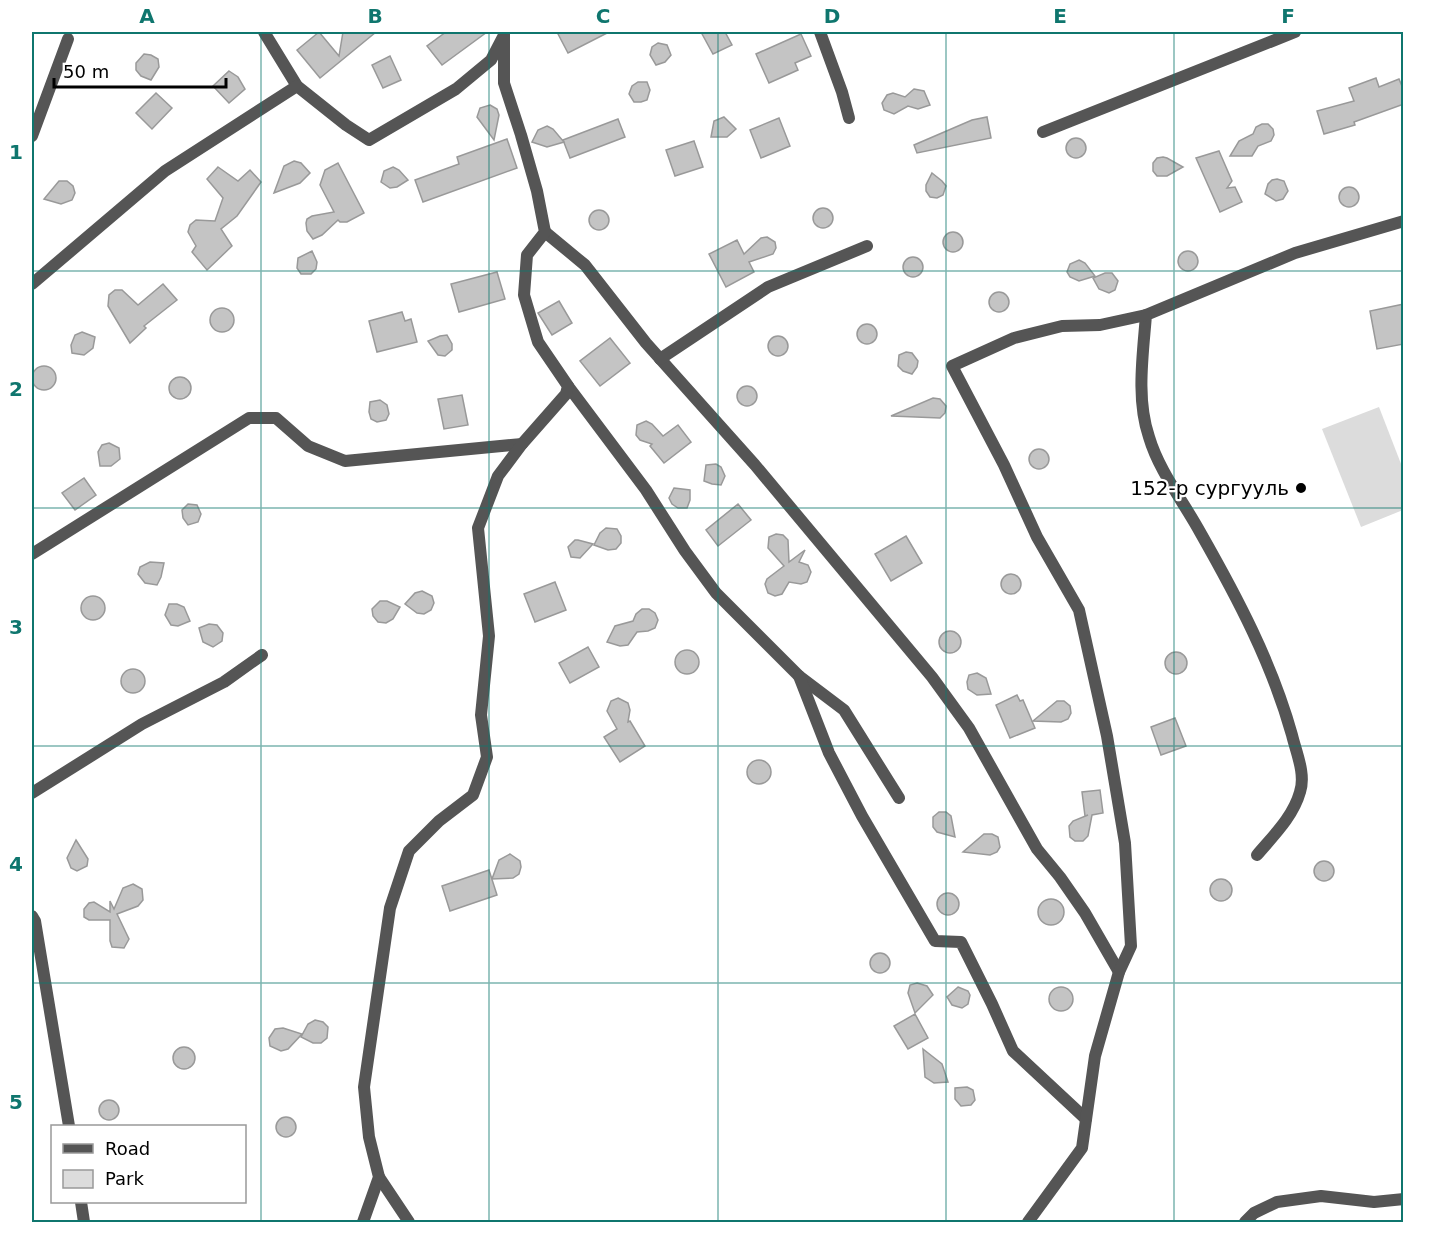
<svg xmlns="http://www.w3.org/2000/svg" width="1435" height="1254" viewBox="0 0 1435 1254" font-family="'DejaVu Sans',sans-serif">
	<rect width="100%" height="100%" fill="#fff"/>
	<polygon fill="#dcdcdc" points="1379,407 1403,469 1403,510 1361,527 1322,429"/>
	<g fill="#c4c4c4" stroke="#999" stroke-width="1.5">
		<polygon points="319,32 339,56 343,32 376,32 320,78 297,50"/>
		<polygon points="446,32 487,32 442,65 427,46"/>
		<polygon points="557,32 609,32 568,53"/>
		<polygon points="701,32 725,32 732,45 713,54"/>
		<polygon points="801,34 811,56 795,63 798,70 769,83 756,54"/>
		<polygon points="658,43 667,45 671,55 665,62 656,65 650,55 652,47"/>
		<polygon points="144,54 151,55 158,59 159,67 151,80 141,76 136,70 136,63"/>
		<polygon points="390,56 401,80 383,88 372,65"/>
		<polygon points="229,71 238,77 245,89 229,103 213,86"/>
		<polygon points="1376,78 1379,87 1399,79 1404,91 1404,104 1354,122 1355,125 1324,134 1317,111 1354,101 1349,88"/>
		<polygon points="638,82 647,82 650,90 647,100 641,102 634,102 629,94 632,86"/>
		<polygon points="914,89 924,91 930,105 918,109 908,106 894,114 884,110 882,103 887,95 893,93 905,97"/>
		<polygon points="156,93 172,108 152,129 136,113"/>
		<polygon points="490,105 497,109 499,115 494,140 477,117 480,108"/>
		<polygon points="724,117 736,129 727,137 711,137 714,121"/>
		<polygon points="987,117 991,138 917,153 914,145 972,120"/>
		<polygon points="779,118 790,146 761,158 750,130"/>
		<polygon points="618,119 625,137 570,158 563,140"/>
		<polygon points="1262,124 1268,124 1273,129 1274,135 1271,141 1258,146 1252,156 1230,156 1239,141 1253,134 1256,127"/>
		<polygon points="547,126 553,129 564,142 547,147 532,142 538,130"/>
		<circle cx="1076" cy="148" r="10"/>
		<polygon points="507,139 517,168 423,202 415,180 459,164 457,157"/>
		<polygon points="694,141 703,167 675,176 666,150"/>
		<polygon points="1219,151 1232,181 1227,188 1235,187 1242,202 1220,212 1196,158"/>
		<polygon points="1163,157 1167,158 1183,167 1167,176 1157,176 1153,171 1153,163 1157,158"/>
		<polygon points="294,161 301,163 310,173 300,183 274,193 284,166"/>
		<polygon points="338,163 364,213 347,222 340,222 338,220 322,235 313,239 307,231 306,223 307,219 312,216 334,212 320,185 325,170"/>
		<polygon points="218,167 238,181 250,170 261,182 237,216 221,229 232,246 207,270 192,252 196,246 188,232 190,225 196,220 215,221 223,198 207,179"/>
		<polygon points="393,167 399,170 408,180 397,187 390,188 381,182 384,171"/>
		<polygon points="932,173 942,181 946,186 943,195 937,198 930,197 926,191 926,185"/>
		<polygon points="1277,179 1284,181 1288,191 1283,199 1276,201 1265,194 1268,184 1272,180"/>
		<polygon points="59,181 67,181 73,186 75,193 72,200 61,204 44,199"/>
		<circle cx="1349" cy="197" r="10"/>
		<circle cx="823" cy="218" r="10"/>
		<circle cx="599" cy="220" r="10"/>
		<circle cx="953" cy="242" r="10"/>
		<polygon points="767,237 775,242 776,248 773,254 749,262 754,272 726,287 709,254 737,240 744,254 761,238"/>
		<circle cx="1188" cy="261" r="10"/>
		<polygon points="312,251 317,262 316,269 311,274 301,274 297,268 298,258"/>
		<circle cx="913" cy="267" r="10"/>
		<polygon points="1079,260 1085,263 1095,276 1079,281 1070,277 1067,272 1070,264"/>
		<polygon points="497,272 505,299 459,312 451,284"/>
		<polygon points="1105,273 1112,273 1118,281 1115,290 1109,293 1099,289 1093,278"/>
		<polygon points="163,284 177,300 144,326 146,328 130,343 108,306 109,295 115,290 122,290 138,305"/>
		<circle cx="999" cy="302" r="10"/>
		<polygon points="559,301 572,323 552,335 538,313"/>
		<polygon points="1404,304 1404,344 1377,349 1370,311"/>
		<circle cx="222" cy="320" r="12"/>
		<polygon points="402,312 405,321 411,319 417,342 377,352 369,321"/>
		<circle cx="867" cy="334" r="10"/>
		<polygon points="82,332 95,337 93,348 84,355 72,353 71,345 75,335"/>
		<polygon points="447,335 452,344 452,350 445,356 438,355 428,341 440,336"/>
		<circle cx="778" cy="346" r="10"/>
		<polygon points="610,338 630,363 600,386 580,361"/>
		<polygon points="906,352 912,353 918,361 917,367 912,374 903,371 898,366 899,355"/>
		<circle cx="44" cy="378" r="12"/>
		<circle cx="180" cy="388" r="11"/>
		<circle cx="747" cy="396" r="10"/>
		<polygon points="462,395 468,425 444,429 438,399"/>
		<polygon points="933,398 940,399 946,406 945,413 940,418 891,416"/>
		<polygon points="380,400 387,405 389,414 386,420 377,422 371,419 369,412 370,402"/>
		<polygon points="646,421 652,424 663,436 678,425 691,442 664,463 650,446 652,444 640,440 636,435 637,425"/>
		<polygon points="109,443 119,448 120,459 111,466 100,466 98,452 102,445"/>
		<circle cx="1039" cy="459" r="10"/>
		<polygon points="706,465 716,464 721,467 725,476 721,485 712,484 704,481"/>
		<polygon points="84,478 96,495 75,510 62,493"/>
		<polygon points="674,488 690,490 690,500 687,508 678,508 672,504 669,498"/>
		<polygon points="188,504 197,505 201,514 198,522 188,525 183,518 182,510"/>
		<polygon points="738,504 751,520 718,546 706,530"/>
		<polygon points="606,528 617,529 621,536 621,543 616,549 608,550 594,545 600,533"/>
		<polygon points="776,534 783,535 788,540 789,562 805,550 799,562 808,565 811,572 807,582 801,584 789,582 782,594 775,596 768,593 765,584 767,579 784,566 768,548 769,537"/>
		<polygon points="906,536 922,563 891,581 875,554"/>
		<polygon points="575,540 578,540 593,544 580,558 571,557 568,547"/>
		<polygon points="150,562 164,563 161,577 157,585 145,583 138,574 140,567"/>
		<circle cx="1011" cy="584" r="10"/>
		<polygon points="555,582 566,610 535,622 524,594"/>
		<polygon points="422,591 432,596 434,603 431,610 424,614 417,613 405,604 415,593"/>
		<circle cx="93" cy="608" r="12"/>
		<polygon points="380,601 387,601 400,607 393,619 386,623 378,622 373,616 372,609"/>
		<polygon points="169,604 177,604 184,607 190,621 178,626 171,625 165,615"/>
		<polygon points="642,609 649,609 655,613 658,620 655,628 648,631 637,632 628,645 620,646 607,642 615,626 633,621 636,614"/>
		<polygon points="209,624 217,625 223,633 222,641 213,647 203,642 199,628"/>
		<circle cx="950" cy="642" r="11"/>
		<polygon points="588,647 599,667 570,683 559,663"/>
		<circle cx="687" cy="662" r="12"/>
		<circle cx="1176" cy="663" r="11"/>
		<circle cx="133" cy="681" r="12"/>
		<polygon points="977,673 986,678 991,694 977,695 968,689 967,682 969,675"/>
		<polygon points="1017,695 1020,701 1023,700 1035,728 1010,738 996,705"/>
		<polygon points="618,698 628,703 630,710 628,722 630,721 645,746 620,762 604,737 617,729 607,711 611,701"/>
		<polygon points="1057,701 1064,701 1070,706 1071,713 1068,719 1061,722 1033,721"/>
		<polygon points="1175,718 1186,746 1161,755 1151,727"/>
		<circle cx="759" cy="772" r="12"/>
		<polygon points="1100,790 1103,813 1092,815 1088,836 1083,841 1075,841 1070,837 1069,826 1073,821 1088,815 1085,816 1082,792"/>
		<polygon points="939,812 946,812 951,816 955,837 937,832 933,827 933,817"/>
		<polygon points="984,834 992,834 998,837 1000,847 997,852 990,855 963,852"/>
		<polygon points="76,840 88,859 87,866 77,871 71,868 67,858"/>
		<polygon points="510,854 520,861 521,867 519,874 513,878 492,879 499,860"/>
		<circle cx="1324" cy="871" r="10"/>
		<polygon points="489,870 497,895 450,911 442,886"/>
		<circle cx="1221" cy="890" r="11"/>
		<polygon points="133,884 142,889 143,900 138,906 117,914 129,939 124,948 112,947 110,941 110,920 89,920 84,917 84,909 89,903 94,902 110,912 110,901 114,909 123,888"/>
		<circle cx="948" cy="904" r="11"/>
		<circle cx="1051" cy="912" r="13"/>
		<circle cx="880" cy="963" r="10"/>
		<polygon points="917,983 927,986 933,995 915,1013 908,993 910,985"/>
		<polygon points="958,987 968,991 970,995 968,1004 962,1008 952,1005 947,997"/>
		<circle cx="1061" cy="999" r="12"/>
		<polygon points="915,1014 928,1038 908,1049 894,1026"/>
		<polygon points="315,1020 323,1022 328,1027 327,1038 321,1043 313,1043 301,1037 308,1024"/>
		<polygon points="283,1028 302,1034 288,1049 281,1051 270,1046 269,1038 275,1029"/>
		<circle cx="184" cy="1058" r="11"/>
		<polygon points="923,1049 942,1064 948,1082 934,1083 925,1077"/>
		<polygon points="967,1087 973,1090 975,1100 971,1105 961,1106 955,1099 955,1088"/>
		<circle cx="109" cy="1110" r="10"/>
		<circle cx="286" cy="1127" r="10"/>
	</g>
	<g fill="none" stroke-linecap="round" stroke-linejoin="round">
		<g stroke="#555" stroke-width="12">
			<polyline points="264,32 297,86 346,125 369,140 456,89 491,60 503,37"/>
			<polyline points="820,32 842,92 849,118"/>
			<polyline points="1043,132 1295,32"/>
			<polyline points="32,136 68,39"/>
			<polyline points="545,232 585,265 646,343 755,465 932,677 969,728 1037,849 1060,877 1085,913 1119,972"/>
			<polyline points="32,284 165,171 297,86"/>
			<polyline points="660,359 768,287 867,246"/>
			<polyline points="568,386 646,490 685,551 716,593 799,676 844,710 899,798"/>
			<polyline points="32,554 249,418 276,418 308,446 345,461 522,444"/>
			<polyline points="799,676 829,753 862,816 935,941 961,942 992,1004 1013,1051 1086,1119"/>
			<polyline points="32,793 142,724 224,682 262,655"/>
			<path d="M 1257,855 C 1273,836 1293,817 1300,792 C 1306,774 1296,752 1292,735 C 1272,663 1237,597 1200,532 C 1183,501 1159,471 1149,437 C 1136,399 1143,354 1146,315 L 1295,253 L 1404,221"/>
			<polyline points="32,916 35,921 69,1126"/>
			<polyline points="379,1177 409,1222"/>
			<polyline points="81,1202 84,1222"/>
			<polyline points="363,1222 379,1177 369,1137 364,1087 390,908 409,851 439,821 473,795 487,757 481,715 489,636 478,528 498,476 522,444 566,394 568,386 538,342 524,295 527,255 545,232 537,191 521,135 504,83 504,34"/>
			<polyline points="1028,1222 1082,1148 1095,1056 1119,972 1131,946 1125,843 1107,736 1079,610 1037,537 1004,465 952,366 1014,338 1062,326 1100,325 1146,315"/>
			<polyline points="1245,1222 1254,1213 1277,1202 1321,1196 1374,1202 1404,1199"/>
		</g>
	</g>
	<path fill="none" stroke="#0f766e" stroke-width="1.5" stroke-opacity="0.55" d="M 261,32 L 261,1222M 489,32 L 489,1222M 718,32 L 718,1222M 946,32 L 946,1222M 1174,32 L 1174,1222M 32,271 L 1404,271M 32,508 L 1404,508M 32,746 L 1404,746M 32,983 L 1404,983"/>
	<circle fill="#000" stroke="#fff" stroke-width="2" cx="1301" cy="488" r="6"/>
	<g text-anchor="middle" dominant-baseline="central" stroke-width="4.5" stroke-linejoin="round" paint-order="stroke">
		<g font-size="20" fill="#000" stroke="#fff" text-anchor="end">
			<text x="1289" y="488">152-р сургууль</text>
		</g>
	</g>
	<rect width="1435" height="1254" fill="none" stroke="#ffffff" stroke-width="66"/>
	<rect x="51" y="1125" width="195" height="78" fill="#ffffff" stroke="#999999" stroke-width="1.5"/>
	<rect x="63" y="1144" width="30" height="9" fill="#555555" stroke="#999999" stroke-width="1.5"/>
	<text x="105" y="1155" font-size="18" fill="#000000">Road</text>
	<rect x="63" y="1170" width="30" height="18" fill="#dcdcdc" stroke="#999999" stroke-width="1.5"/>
	<text x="105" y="1185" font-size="18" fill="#000000">Park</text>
	<path d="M54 78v9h172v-9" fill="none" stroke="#000000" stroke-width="3"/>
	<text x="63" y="78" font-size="18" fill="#000000" stroke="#ffffff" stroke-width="4.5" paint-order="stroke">50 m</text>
	<rect x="33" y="33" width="1369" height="1188" fill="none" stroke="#0f766e" stroke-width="2"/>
	<g font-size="20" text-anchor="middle" font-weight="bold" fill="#0f766e">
		<text x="147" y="23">A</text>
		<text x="375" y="23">B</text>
		<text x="603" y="23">C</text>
		<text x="832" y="23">D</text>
		<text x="1060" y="23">E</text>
		<text x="1288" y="23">F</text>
		<text x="16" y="159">1</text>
		<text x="16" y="396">2</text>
		<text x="16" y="634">3</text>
		<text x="16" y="871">4</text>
		<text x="16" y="1109">5</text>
	</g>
</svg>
